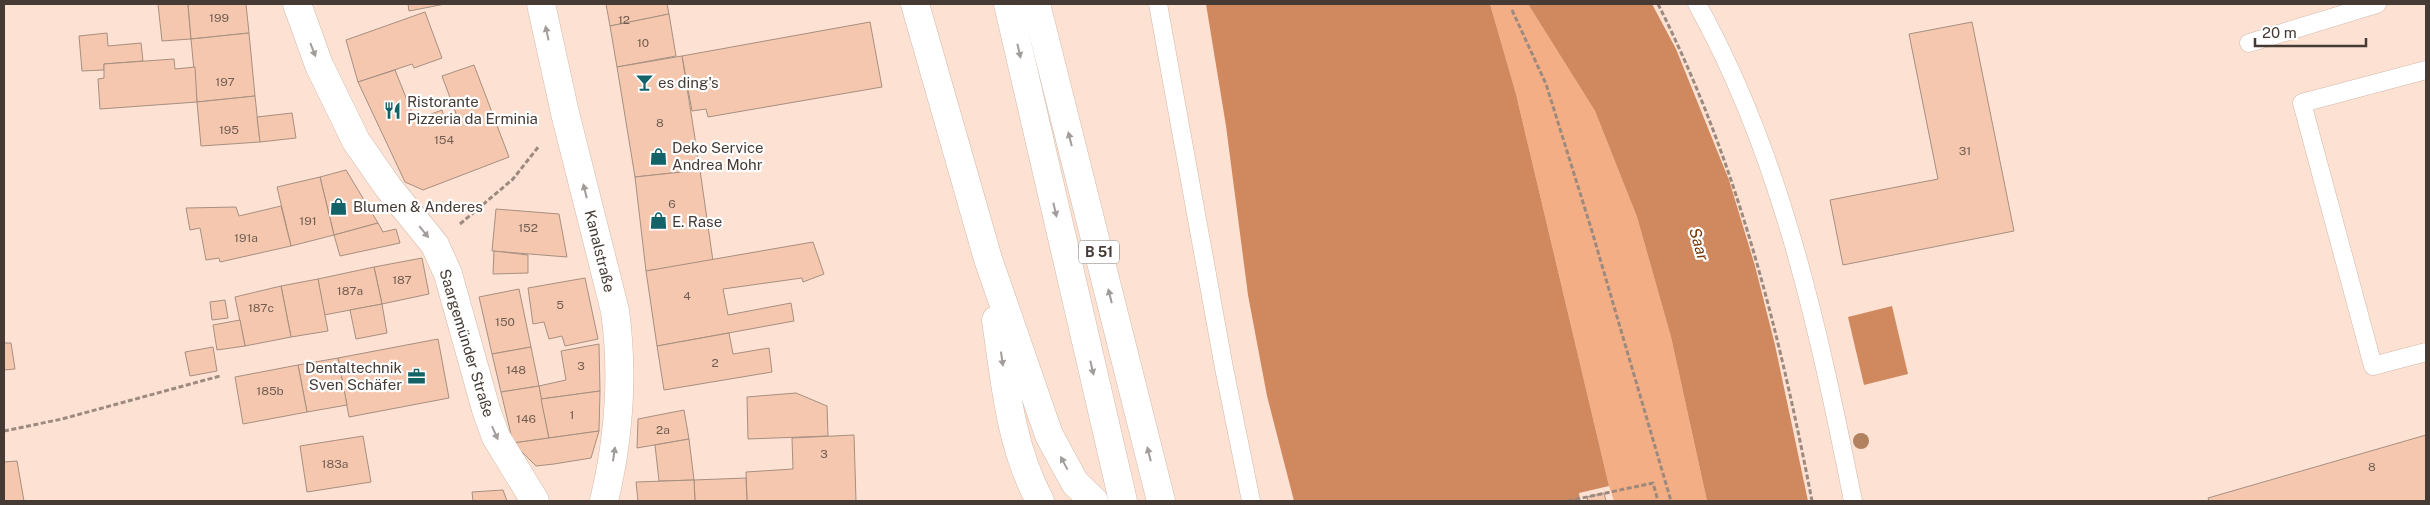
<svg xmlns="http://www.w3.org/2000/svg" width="2430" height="505" viewBox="0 0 2430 505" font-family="'Public Sans',sans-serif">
	<rect width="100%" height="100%" fill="#fde2d3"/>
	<polygon fill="#f4ae85" points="1490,4 1528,4 1595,111 1637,217 1671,337 1707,501 1614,501 1609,486 1516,94"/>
	<g fill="#d0885e">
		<polygon points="1206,4 1490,4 1516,94 1609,486 1579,493 1580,501 1294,501 1267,396 1248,295 1226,126"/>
		<polygon points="1528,4 1652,4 1676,49 1729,180 1755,266 1775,345 1808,501 1707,501 1671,337 1637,217 1595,111"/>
		<polygon points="1892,306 1908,374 1864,385 1848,317"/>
	</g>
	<g fill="#f5c7ae" stroke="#a78f81">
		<polygon points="158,4 188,4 191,39 162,41"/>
		<polygon points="188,4 246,4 249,33 191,39"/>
		<polygon points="408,4 445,4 409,11"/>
		<polygon points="606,4 667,4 669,14 610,26"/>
		<polygon points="425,12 442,58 414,68 412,64 358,82 346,40"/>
		<polygon points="669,14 676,56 617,67 610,26"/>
		<polygon points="870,22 882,87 708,117 706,109 692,111 682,56"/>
		<polygon points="1972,22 2014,231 1843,265 1830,200 1938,179 1909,34"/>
		<polygon points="107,33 108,46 141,43 143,61 104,64 104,70 82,71 79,36"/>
		<polygon points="249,33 255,96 197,102 191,39"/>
		<polygon points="682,56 700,170 635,177 617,67"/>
		<polygon points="174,59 175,69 195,67 197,102 100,109 98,79 104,78 104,64"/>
		<polygon points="474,65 509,157 423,190 405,182 358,82 395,70 415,120 442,110 446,123 458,119 442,76"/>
		<polygon points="255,96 260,142 201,146 197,102"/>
		<polygon points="292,113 296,138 260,142 257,117"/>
		<polygon points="346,170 378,223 334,235 320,177"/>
		<polygon points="700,170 713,261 646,271 635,177"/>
		<polygon points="320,177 334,235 291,246 277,187"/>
		<polygon points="281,206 291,246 220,262 219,258 206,260 200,228 190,230 186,208 236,207 239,216"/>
		<polygon points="496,209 559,214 567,257 492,251"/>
		<polygon points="378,223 383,232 396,229 400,243 340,256 334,235"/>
		<polygon points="813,242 824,274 803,282 802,278 723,289 728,315 791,303 794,321 657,346 646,271"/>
		<polygon points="494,251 528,255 528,273 493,274"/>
		<polygon points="422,258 429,294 382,304 374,267"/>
		<polygon points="374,267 382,304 324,315 318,279"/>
		<polygon points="585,278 598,339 565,346 562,336 549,339 544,322 533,324 528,288"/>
		<polygon points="318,279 328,331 291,337 281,286"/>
		<polygon points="281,286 291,337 245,346 235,297"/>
		<polygon points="519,289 531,347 492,354 479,297"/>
		<polygon points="225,300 228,318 212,320 210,302"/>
		<polygon points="382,304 387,333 356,339 350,310"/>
		<polygon points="240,320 245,346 217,350 213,325"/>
		<polygon points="729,333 733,354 769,348 772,372 664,390 657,346"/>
		<polygon points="438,339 449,398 349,417 338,358"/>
		<polygon points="4,343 11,343 15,369 4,370"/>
		<polygon points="599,344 600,391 541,399 539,386 566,380 561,351"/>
		<polygon points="213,347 217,371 190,376 185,352"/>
		<polygon points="531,347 539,386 501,392 492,354"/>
		<polygon points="338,358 347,405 307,412 298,365"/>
		<polygon points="298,365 307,412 243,424 235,377"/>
		<polygon points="539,386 549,438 513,443 501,392"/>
		<polygon points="600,391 599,431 549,438 541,399"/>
		<polygon points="796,393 827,406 828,436 748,439 747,397"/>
		<polygon points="684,410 689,439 637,448 638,419"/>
		<polygon points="599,431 591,458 554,464 536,466 513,443"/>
		<polygon points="854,435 856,501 747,501 746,472 793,469 792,438"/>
		<polygon points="2426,435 2426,501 2209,501 2208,498"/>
		<polygon points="363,436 371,482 307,492 300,446"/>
		<polygon points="689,439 694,480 659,481 655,445"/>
		<polygon points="17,461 24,501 4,501 4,462"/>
		<polygon points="746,478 747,501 695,501 694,480"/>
		<polygon points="694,480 695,501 638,501 636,482"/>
		<polygon points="503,490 507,501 473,501 472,492"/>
		<polygon points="1604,493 1606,501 1588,501 1587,497"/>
	</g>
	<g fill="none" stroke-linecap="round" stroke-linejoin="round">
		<defs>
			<g id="lane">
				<polyline points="1158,4 1224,368 1251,501"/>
				<path d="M 1697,4 C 1782,157 1819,331 1853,501"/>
				<polyline points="2249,43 2377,4"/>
				<polyline points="2426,70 2302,103 2373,366 2426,352"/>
			</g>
			<g id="street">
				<polyline points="297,4 319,65 356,141 388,187 435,245 448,274 487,413 496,437 535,501"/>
				<path d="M 541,4 L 565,113 L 615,311 C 624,376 619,438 604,501"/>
			</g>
			<g id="primary">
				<polyline points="915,4 988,259 1049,435 1075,483 1094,501"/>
				<polyline points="1008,4 1123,501"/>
				<polyline points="1036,4 1161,501"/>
				<path d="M 996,320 C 1005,382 1010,445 1040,501"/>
			</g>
		</defs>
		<use href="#lane" stroke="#d2b8a9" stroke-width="19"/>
		<use href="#street" stroke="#d2b8a9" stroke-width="29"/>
		<use href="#primary" stroke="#d2b8a9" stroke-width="29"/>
		<g stroke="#9c8a7f" stroke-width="3" stroke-dasharray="5 2.5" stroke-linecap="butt">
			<path d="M 1658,4 C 1737,161 1779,330 1812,501"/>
			<polyline points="1512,10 1546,84 1591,228 1671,501"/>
			<polyline points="460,224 513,179 539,146"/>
			<polyline points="4,431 62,419 220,376"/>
			<polyline points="1568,501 1653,483 1658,501"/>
		</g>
		<use href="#lane" stroke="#fff" stroke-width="18"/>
		<use href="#street" stroke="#fff" stroke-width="28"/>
		<use href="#primary" stroke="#fff" stroke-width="28"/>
	</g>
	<circle fill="#b2815f" cx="1861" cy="441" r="8"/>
	<defs><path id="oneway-solid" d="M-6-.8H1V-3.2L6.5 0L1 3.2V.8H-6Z" transform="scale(1.25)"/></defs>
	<g fill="#a29c9a">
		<use href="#oneway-solid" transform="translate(547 33) rotate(-102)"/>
		<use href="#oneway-solid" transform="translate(313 50) rotate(69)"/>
		<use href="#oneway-solid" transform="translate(1019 51) rotate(77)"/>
		<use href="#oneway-solid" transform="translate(1070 139) rotate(-104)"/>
		<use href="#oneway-solid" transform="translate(585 191) rotate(-104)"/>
		<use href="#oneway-solid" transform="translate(1055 210) rotate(77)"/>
		<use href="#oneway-solid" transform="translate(424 232) rotate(51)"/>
		<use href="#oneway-solid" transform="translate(1110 296) rotate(-104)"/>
		<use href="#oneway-solid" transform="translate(1002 359) rotate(82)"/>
		<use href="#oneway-solid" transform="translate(1092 368) rotate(77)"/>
		<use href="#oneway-solid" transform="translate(495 433) rotate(66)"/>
		<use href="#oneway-solid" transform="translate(614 454) rotate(-82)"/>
		<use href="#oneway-solid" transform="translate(1149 454) rotate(-104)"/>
		<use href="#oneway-solid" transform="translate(1064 463) rotate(-118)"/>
	</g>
	<defs>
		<symbol id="bar-bare" viewBox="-9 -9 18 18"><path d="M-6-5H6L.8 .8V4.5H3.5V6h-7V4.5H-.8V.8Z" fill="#126267" stroke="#fff" stroke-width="2.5" paint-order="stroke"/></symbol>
		<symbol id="restaurant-bare" viewBox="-9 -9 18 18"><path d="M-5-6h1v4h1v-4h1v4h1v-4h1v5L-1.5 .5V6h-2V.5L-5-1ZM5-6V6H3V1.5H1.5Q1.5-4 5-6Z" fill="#126267" stroke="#fff" stroke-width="2.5" paint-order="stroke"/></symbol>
		<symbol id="shop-bare" viewBox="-9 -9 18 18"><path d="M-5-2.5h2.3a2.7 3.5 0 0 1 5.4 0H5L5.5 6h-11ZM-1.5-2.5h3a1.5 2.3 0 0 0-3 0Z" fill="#126267" stroke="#fff" stroke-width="2.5" paint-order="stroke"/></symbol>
		<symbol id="office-bare" viewBox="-9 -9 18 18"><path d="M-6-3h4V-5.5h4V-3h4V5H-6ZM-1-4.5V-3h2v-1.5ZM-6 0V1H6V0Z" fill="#126267" stroke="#fff" stroke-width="2.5" paint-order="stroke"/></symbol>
	</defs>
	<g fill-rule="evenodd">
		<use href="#bar-bare" x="632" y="70" width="25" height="25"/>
		<use href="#restaurant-bare" x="380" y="98" width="25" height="25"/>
		<use href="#shop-bare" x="646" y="144" width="25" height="25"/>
		<use href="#shop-bare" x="326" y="194" width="25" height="25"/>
		<use href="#shop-bare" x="646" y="208" width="25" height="25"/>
		<use href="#office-bare" x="404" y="364" width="25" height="25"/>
	</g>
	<g text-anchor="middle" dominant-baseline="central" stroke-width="4.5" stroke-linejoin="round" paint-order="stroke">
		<g font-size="12" fill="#715d52">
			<text x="219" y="18">199</text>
			<text x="624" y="20">12</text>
			<text x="643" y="43">10</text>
			<text x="225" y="82">197</text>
			<text x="660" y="123">8</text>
			<text x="229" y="130">195</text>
			<text x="444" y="140">154</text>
			<text x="1965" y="151">31</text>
			<text x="672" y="204">6</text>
			<text x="308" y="221">191</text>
			<text x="528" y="228">152</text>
			<text x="246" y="238">191a</text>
			<text x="402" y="280">187</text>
			<text x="350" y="291">187a</text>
			<text x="687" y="296">4</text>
			<text x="560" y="305">5</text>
			<text x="261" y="308">187c</text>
			<text x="505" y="322">150</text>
			<text x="715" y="363">2</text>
			<text x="581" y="366">3</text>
			<text x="516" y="370">148</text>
			<text x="270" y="391">185b</text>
			<text x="572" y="415">1</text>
			<text x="526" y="419">146</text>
			<text x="663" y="430">2a</text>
			<text x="824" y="454">3</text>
			<text x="335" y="464">183a</text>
			<text x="2372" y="467">8</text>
		</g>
		<rect fill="#fff" stroke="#7d7571" stroke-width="1" x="1079" y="240.5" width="40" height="23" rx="4"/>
		<g font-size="14" font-weight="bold" fill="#453a34">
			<text x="1099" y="252">B 51</text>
		</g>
		<g font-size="15" fill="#453a34" stroke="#fff" text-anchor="start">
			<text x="658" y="82">es ding's</text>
			<text x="407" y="101">Ristorante<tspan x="407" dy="17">Pizzeria da Erminia</tspan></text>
			<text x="672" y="147">Deko Service<tspan x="672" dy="17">Andrea Mohr</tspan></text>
			<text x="353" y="206">Blumen &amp; Anderes</text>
			<text x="672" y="221">E. Rase</text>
			<text x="402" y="367" text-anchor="end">Dentaltechnik<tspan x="402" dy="17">Sven Schäfer</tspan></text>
		</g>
		<g font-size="15" fill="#453a34" stroke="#fff">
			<text transform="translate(600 251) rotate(76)">Kanalstraße</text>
			<text transform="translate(467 343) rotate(73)">Saargemünder Straße</text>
		</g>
		<g font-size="16" font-style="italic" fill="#773500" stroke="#fff">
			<text transform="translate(1699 244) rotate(74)">Saar</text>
		</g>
	</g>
	<rect width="2430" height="505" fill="none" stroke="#453a34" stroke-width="10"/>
	<path d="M2255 38v8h111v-8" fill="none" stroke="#453a34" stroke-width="2.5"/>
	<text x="2262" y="38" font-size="15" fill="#453a34" stroke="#ffffff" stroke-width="4" paint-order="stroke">20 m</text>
</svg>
